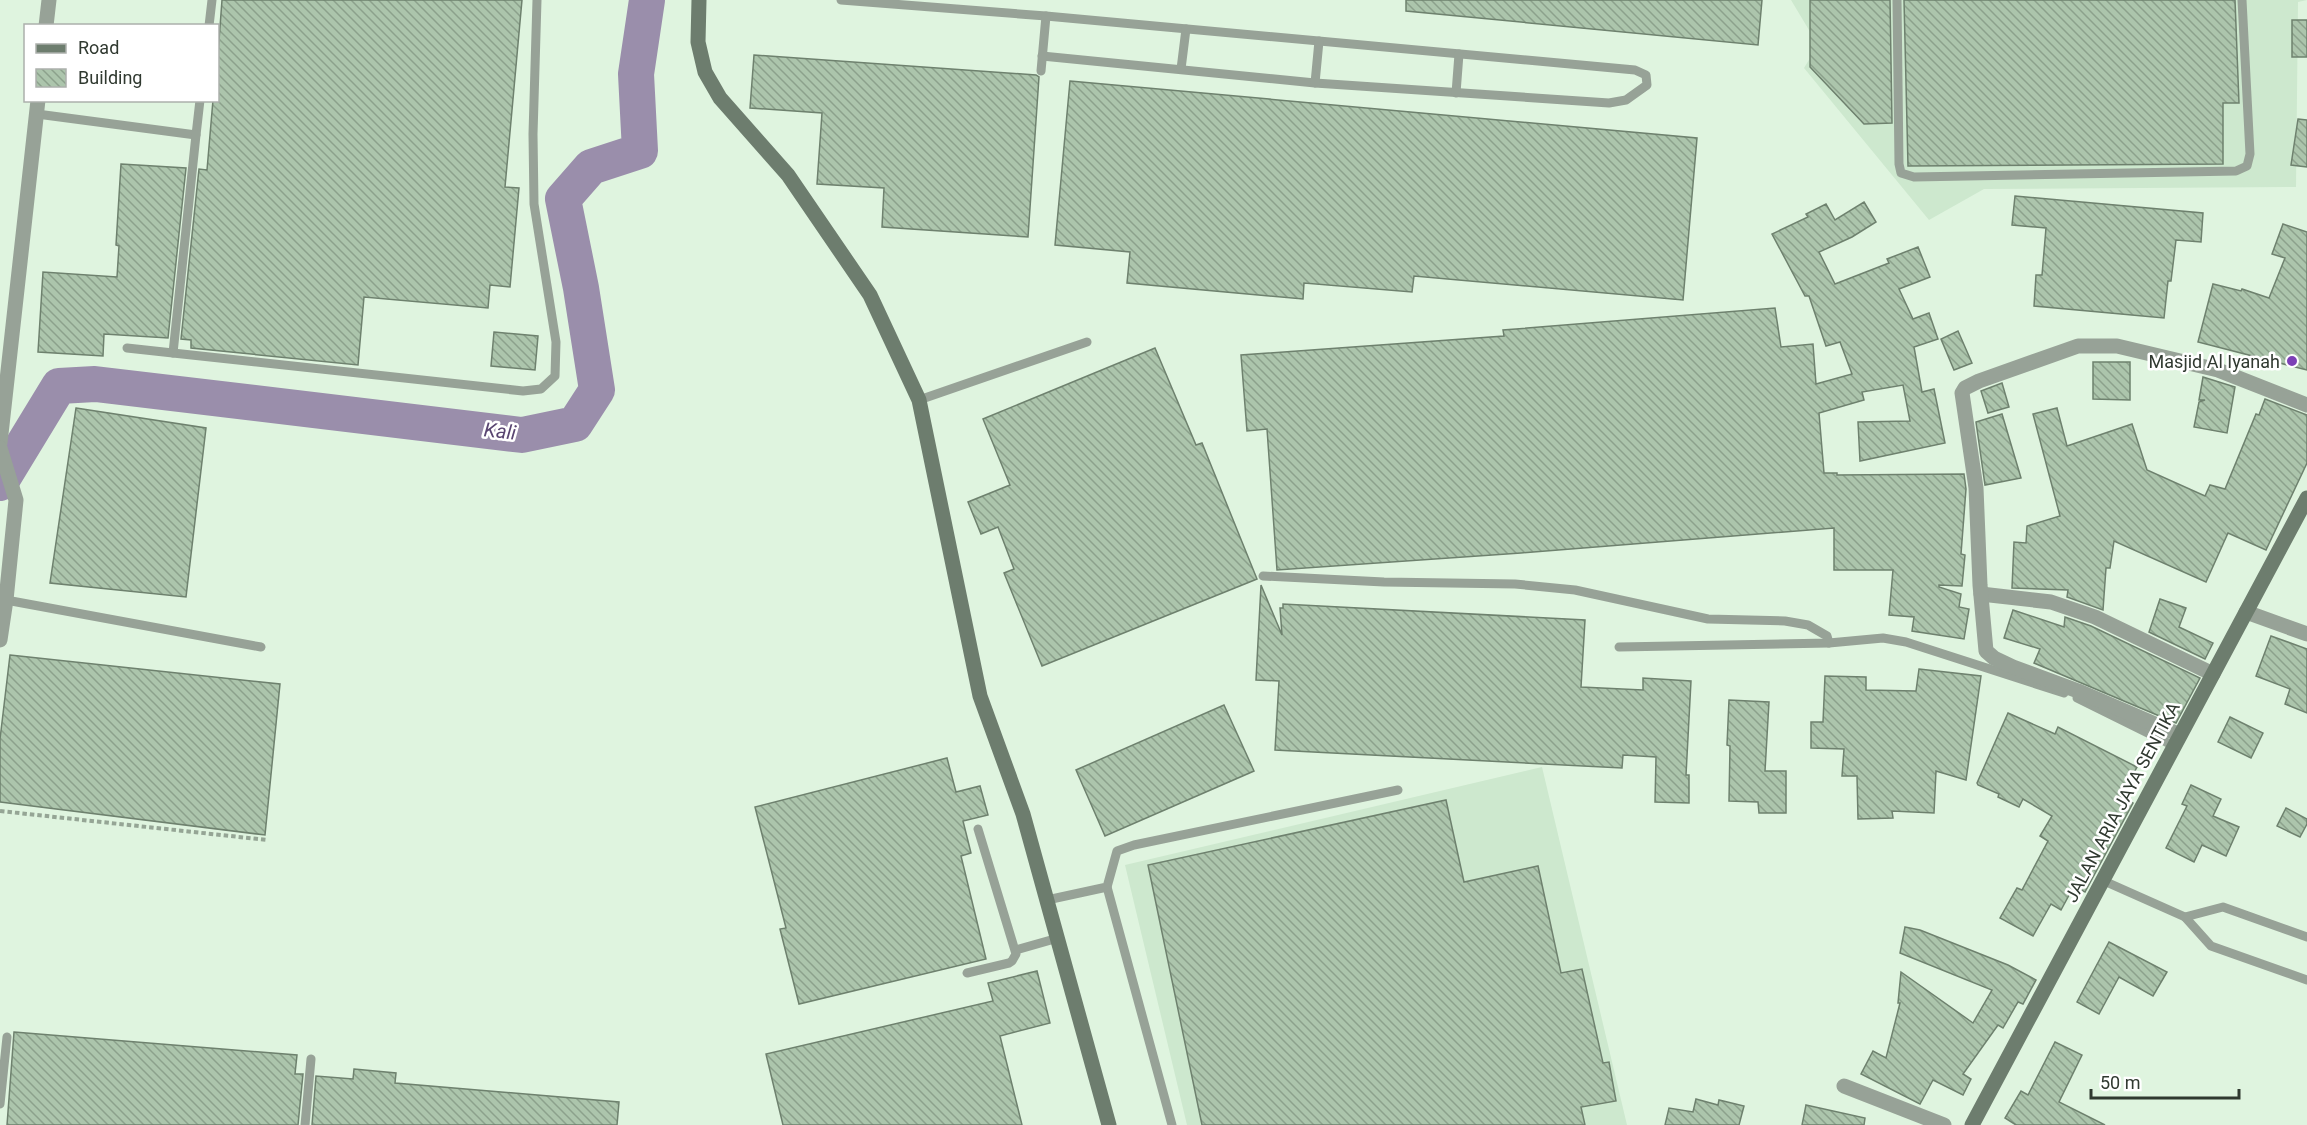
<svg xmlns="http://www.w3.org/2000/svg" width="2307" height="1125" viewBox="0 0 2307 1125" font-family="Roboto,sans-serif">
	<defs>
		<pattern id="building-back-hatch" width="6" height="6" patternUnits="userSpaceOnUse" patternTransform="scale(1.5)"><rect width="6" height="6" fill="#acc5ac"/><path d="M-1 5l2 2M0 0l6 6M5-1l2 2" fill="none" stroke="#8ca18c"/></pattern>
	</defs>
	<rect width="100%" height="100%" fill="#dff4df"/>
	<g fill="#cde8ce">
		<polygon points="1791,0 2307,0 2298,2 2296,187 1984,189 1929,220 1804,68 1818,45"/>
		<polygon points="1542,767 1627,1125 1187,1125 1125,865"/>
	</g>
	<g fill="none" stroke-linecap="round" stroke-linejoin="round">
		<polyline stroke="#9a8eab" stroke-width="36" points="0,483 59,386 95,384 522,435 575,424 597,390 581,288 563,199 591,167 640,151 636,74 647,0"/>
	</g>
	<g fill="url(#building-back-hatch)" stroke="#6e816e" stroke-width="1.5">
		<polygon points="222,0 522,0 505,187 519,188 510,287 490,285 488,308 364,297 358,365 191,348 191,340 181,339 199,169 207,170 213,100 218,100 218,54"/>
		<polygon points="1406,0 1762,0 1758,45 1406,11"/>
		<polygon points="1810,0 1890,0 1892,123 1864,124 1810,67"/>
		<polygon points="1904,0 2235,0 2239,103 2223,103 2223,164 1908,166"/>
		<rect x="2292" y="20" width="15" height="37"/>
		<polygon points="754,55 1036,75 1039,77 1028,237 882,227 884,188 817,184 822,113 750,108"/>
		<polygon points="1070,81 1697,138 1683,300 1414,276 1412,292 1304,283 1303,299 1127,283 1130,252 1055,245"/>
		<polygon points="2298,119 2307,120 2307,167 2291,165"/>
		<polygon points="121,164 186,168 168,338 104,334 103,356 38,352 43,272 117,277 119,246 116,245"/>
		<polygon points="2015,196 2203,213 2201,242 2176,240 2171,281 2168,281 2164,318 2034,306 2036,275 2042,275 2046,228 2012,225"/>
		<polygon points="1864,202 1876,222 1852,237 1819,252 1835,284 1889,263 1887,259 1918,247 1930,277 1899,289 1913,319 1929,313 1938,339 1914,347 1922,392 1934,389 1945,443 1860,461 1858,422 1910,421 1903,385 1862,392 1864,400 1819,413 1824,473 1837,473 1837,475 1964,474 1966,489 1961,554 1965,555 1962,586 1939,585 1939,587 1961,594 1959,607 1969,609 1964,639 1912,631 1914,617 1889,615 1893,570 1834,570 1834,528 1521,553 1277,570 1267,429 1247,431 1241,355 1504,336 1503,330 1775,308 1781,347 1813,344 1816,384 1852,374 1840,342 1826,346 1809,296 1805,296 1772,234 1808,217 1806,214 1826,204 1835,220"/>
		<polygon points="2283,224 2307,232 2307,370 2198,342 2213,284 2241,291 2242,289 2269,298 2285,258 2272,254"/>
		<polygon points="1958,331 1972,363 1954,370 1941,339"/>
		<polygon points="494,332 538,336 535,370 491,366"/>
		<polygon points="1155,348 1196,445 1202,443 1257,579 1042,666 1004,573 1014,569 998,527 981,534 968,502 1010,485 983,419"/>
		<polygon points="2093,362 2130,362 2130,400 2093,399"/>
		<polygon points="2203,377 2235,387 2227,433 2194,427 2199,402 2205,400 2199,400"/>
		<polygon points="2002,383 2009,407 1988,413 1981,391"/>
		<polygon points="2265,399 2307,415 2307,463 2266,550 2228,533 2206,582 2114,541 2110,568 2106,568 2103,610 2067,597 2068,590 2012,588 2014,542 2026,543 2027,526 2060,516 2033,414 2057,408 2067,446 2132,424 2147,470 2205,496 2210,485 2225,489 2256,414 2259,415"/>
		<polygon points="76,408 206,428 186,597 50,583"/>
		<polygon points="2002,414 2021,478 1985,485 1976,422"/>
		<polygon points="1261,585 1282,635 1280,608 1283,608 1283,604 1585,620 1581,687 1643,690 1643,678 1691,681 1686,775 1689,775 1689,803 1655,802 1656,757 1623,755 1622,768 1275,750 1279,681 1256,680"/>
		<polygon points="2160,599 2186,608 2179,627 2213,643 2205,659 2149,632"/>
		<polygon points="2013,610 2064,627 2065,617 2091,626 2200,678 2176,723 2034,663 2040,649 2004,638"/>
		<polygon points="2271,636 2307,649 2307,713 2285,704 2290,689 2256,676"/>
		<polygon points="10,655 280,684 265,835 0,802 0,739"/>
		<polygon points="1919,669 1981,676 1966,780 1936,771 1934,813 1892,811 1893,818 1858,819 1857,776 1842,776 1844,749 1811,748 1811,722 1823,722 1825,676 1866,677 1866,690 1916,691"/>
		<polygon points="1729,700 1769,702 1765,771 1786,771 1786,813 1759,813 1758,802 1729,801 1730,746 1727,745"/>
		<polygon points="1224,705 1254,771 1105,836 1076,770"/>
		<polygon points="2008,713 2055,734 2058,727 2137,767 2121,797 2133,803 2085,892 2074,886 2061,910 2051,904 2033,936 2000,918 2017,888 2022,890 2048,841 2040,836 2052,816 2023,799 2019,807 1998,797 1999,794 1978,785 1977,783"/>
		<polygon points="2230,717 2263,733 2251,758 2218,742"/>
		<polygon points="947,758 956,792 980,786 988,815 963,821 971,853 961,856 986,959 799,1004 780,929 786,928 755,807"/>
		<polygon points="2191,785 2221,799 2213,816 2239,827 2226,856 2202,845 2194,862 2166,848 2187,806 2182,804"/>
		<polygon points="1446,800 1464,882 1538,866 1561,973 1582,969 1603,1063 1609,1062 1616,1101 1581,1107 1585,1125 1202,1125 1148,865"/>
		<polygon points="2286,808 2307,819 2307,824 2300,837 2277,826"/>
		<polygon points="1905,927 1920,930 2008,965 2036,980 2023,1004 2018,1002 2003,1028 1998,1025 1963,1074 1971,1079 1963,1095 1933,1080 1920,1104 1861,1074 1873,1051 1886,1058 1900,1003 1898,1003 1901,972 1973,1023 1992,990 1900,953"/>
		<polygon points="2109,942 2167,972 2153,996 2119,977 2099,1014 2077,1002"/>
		<polygon points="1037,971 1050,1023 1000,1036 1022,1125 783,1125 766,1054 993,1001 988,983"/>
		<polygon points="14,1032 297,1055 295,1074 303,1074 298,1125 7,1125"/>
		<polygon points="2055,1042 2082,1055 2059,1102 2105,1125 2016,1125 2005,1118 2021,1091 2028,1095"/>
		<polygon points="354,1069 396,1073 395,1083 619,1102 617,1125 312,1125 316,1076 353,1079"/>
		<polygon points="1696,1099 1718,1105 1719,1100 1744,1106 1739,1125 1665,1125 1669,1108 1693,1112"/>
		<polygon points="1806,1105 1865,1118 1864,1125 1802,1125"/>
	</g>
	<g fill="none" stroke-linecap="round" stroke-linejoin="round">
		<polyline stroke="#95a595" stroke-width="4" stroke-dasharray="4.5 3" stroke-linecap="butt" points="0,811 267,840"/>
		<g stroke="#97a297" stroke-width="9">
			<polyline points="841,0 1046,16 1635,70 1646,75 1647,85 1626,100 1609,103 1315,83 1042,56"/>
			<polyline points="1897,0 1899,164 1901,173 1914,177 2236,171 2247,166 2250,154 2242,0"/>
			<polyline points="209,26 212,0"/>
			<polyline points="1181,69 1186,29"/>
			<polyline points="1041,71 1046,16"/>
			<polyline points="1315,83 1319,41"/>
			<polyline points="1456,93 1459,54"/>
			<polyline points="37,114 196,135 200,100"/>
			<polyline points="196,135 173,353 523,391 541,389 555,376 556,342 534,204 533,134 537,0"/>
			<polyline points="127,348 173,353"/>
			<polyline points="919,400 1087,342"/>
			<polyline points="1263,576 1384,582 1515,584 1575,590 1708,619 1785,621 1808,625 1827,636 1829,643"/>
			<polyline points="6,600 261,647"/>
			<polyline points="1619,647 1829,643 1883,638 1906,642 2064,693"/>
			<polyline points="2077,698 2174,746"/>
			<polyline points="2104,881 2185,917 2211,946 2307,980"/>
			<polyline points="1107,887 1172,1125"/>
			<polyline points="1047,900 1107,887 1117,851 1134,845 1398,790"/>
			<polyline points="2185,917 2223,907 2307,937"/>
			<polyline points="1016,950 1058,938"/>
			<polyline points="967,973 1009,963 1012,961 1016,954 978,829"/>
			<polyline points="0,1104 7,1037"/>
			<polyline points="305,1125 311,1059"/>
		</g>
		<g stroke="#97a297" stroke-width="15">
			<polyline points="46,26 49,0"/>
			<polyline points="0,443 38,100"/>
			<polyline points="0,448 16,500 6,600 0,640"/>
			<polyline points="1981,594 2051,602 2095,617 2213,674"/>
			<polyline points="2246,612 2307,634"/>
			<polyline points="2180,735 2078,691 2013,667 1994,658 1986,651 1980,585 1976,488 1962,393 1965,388 1979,381 2078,346 2117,346 2218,370 2307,405"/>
			<polyline points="1844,1086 1944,1125"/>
		</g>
		<g stroke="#6d7d6e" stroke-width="15">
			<polyline points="699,0 698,42 705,72 720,98 788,175 870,295 919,400 980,696 1023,814 1109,1125"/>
			<polyline points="1972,1125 2307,498"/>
		</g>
	</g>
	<circle fill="#7c40b6" stroke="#fff" stroke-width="2" cx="2292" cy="361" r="6"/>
	<g text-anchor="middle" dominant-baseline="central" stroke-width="5" stroke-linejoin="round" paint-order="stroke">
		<g font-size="18" fill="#303930" stroke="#fff" text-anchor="end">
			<text x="2280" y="361">Masjid Al Iyanah</text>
		</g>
		<g font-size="18" fill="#303930" stroke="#fff">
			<text transform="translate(2122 802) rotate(-62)">JALAN ARIA JAYA SENTIKA</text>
		</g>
		<g font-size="20" font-style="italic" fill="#594571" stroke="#fff">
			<text transform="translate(500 431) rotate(6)">Kali</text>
		</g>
	</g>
	<rect x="24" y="24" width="195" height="78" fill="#ffffff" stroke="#acb0ac" stroke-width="1.5"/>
	<rect x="36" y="44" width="30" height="9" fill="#6d7d6e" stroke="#acb0ac" stroke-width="1.5"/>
	<text x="78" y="54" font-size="18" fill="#303930">Road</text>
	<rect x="36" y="69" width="30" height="18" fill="url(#building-back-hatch)" stroke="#acb0ac" stroke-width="1.5"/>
	<text x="78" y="84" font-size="18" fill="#303930">Building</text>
	<path d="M2091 1089v9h148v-9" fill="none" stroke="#303930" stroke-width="3"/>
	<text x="2100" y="1089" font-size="18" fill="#303930" stroke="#ffffff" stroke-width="4.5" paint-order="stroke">50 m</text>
</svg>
